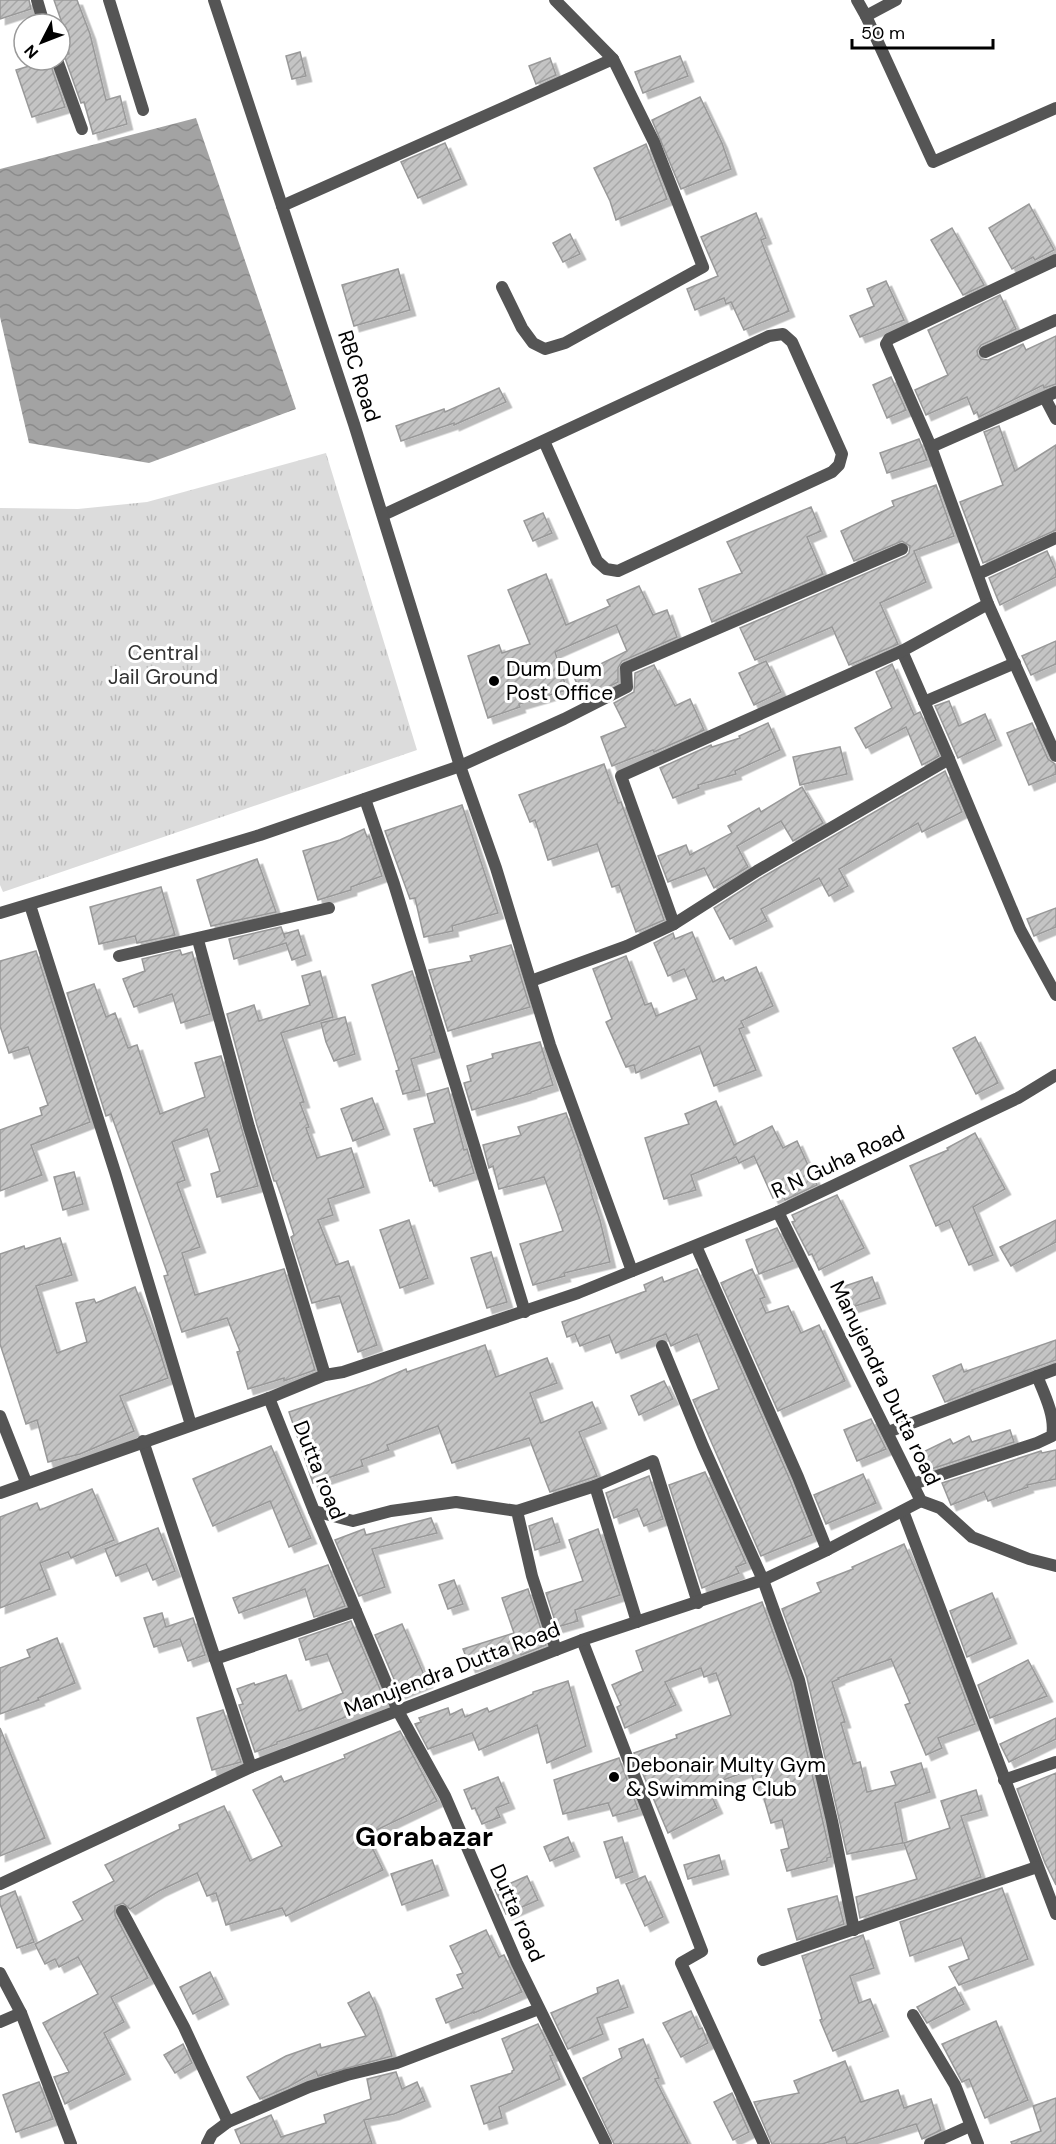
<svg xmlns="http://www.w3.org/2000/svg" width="1056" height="2144" viewBox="0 0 1056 2144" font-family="'DM Sans',sans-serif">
	<defs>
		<pattern id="grass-tufts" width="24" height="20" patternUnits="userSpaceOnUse" patternTransform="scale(1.5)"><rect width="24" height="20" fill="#dcdcdc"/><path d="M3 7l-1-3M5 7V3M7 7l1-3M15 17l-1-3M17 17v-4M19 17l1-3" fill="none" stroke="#bbb"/></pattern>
		<pattern id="water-waves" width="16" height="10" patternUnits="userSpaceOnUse" patternTransform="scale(1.5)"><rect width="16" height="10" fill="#a3a3a3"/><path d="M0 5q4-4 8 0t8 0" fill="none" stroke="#8b8b8b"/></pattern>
		<pattern id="building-hatch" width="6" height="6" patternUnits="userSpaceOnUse" patternTransform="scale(1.5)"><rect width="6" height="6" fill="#c4c4c4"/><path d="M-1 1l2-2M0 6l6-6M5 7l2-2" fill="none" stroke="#a7a7a7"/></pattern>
		<filter id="shadow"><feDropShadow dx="5.5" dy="5.5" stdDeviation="0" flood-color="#0004"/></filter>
	</defs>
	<rect width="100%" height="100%" fill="#fff"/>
	<polygon fill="url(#grass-tufts)" points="326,453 417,750 3,892 0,885 0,508 78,509 147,502"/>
	<polygon fill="url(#water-waves)" points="196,118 296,409 149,463 29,443 0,317 0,169"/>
	<g fill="url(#building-hatch)" stroke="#999" stroke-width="1.5" filter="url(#shadow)">
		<polygon points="0,0 29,0 31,9 0,19"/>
		<polygon points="54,0 77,0 90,34 106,100 120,96 127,124 93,134 84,102 81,103 64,55 69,54 67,44 69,43"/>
		<polygon points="300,52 306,76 292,79 286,56"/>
		<polygon points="680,56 688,76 643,93 635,72"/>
		<polygon points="550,58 556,75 536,84 529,66"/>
		<polygon points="49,60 65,107 32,117 16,70"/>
		<polygon points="700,97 722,143 731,169 681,189 652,120"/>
		<polygon points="445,143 461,179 418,198 401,162"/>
		<polygon points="646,144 667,199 616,220 610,201 594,168"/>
		<polygon points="1029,204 1054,250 1035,260 1033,257 1012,269 989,228"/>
		<polygon points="756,213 766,238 761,240 789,311 744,330 731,302 726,304 724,298 695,310 687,289 718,276 701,237"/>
		<polygon points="952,228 984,285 963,295 931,240"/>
		<polygon points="570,234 580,254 563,262 553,243"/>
		<polygon points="398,269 410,310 354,326 342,285"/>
		<polygon points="886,281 904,320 860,337 850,316 874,306 867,289"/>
		<polygon points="1000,295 1016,329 981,345 977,351 978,356 981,359 988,360 1023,344 1026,350 1056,336 1056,384 1044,388 1043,385 979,417 977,412 974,414 967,397 926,415 915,390 948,375 928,330"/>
		<polygon points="891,377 906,410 887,418 873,385"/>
		<polygon points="499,388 506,402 454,425 454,423 401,441 396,426 444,409 445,412"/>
		<polygon points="999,426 1015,471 1056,445 1056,530 983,563 960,502 1003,485 984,432"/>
		<polygon points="919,439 927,460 887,473 880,453"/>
		<polygon points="936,485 954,536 914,551 926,582 880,603 898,644 849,665 832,627 755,660 740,628 906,556 909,553 910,546 902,541 854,561 841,531 894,506 892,501"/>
		<polygon points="811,507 821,531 807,537 823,574 712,622 699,589 742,573 727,542"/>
		<polygon points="543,513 552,533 533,541 524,521"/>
		<polygon points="1047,551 1056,571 1056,577 1000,605 989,578"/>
		<polygon points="546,574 566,625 610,606 607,600 639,586 653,615 667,610 677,637 622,661 618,668 618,682 584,699 574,677 627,651 616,625 555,652 567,690 519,704 520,707 488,718 468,656 499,645 502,653 530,644 508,590"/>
		<polygon points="1056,641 1056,664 1031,675 1022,656"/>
		<polygon points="766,661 781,692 754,705 739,673"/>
		<polygon points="892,664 914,715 920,712 939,756 922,765 906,727 866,748 855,728 892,708 876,672"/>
		<polygon points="654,665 675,706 690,699 704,730 654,752 653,750 612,766 601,737 626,727 614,703 634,692 635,673"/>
		<polygon points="949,701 959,726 985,714 996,740 958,758 935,706"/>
		<polygon points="768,723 780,750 735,771 736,774 698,785 699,788 673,798 660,768 711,745 712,747 740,738 739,736"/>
		<polygon points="1032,723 1048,759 1055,764 1056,774 1029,785 1007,733"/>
		<polygon points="840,747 847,774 800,785 793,757"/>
		<polygon points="604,764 618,803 621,802 664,920 636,932 619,885 612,887 597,844 548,860 535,820 530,822 519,795"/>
		<polygon points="945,771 962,812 922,832 918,823 839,869 848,886 829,896 819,878 761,909 767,921 730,939 714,908 761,878"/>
		<polygon points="802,787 823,823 793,841 781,821 737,846 748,867 714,888 704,868 668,882 658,856 686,845 690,855 732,833 728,826 759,808 761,812"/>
		<polygon points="462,805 498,913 452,926 453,931 424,937 415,898 410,899 385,831"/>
		<polygon points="364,829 367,837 369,836 382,876 351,887 351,890 318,900 303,851 340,840"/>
		<polygon points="257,859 276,912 211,926 197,880"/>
		<polygon points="161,887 175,935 137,943 135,936 99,944 90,907"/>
		<polygon points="1056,908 1056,927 1034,936 1027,919"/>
		<polygon points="281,927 285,938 284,934 298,930 306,955 292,960 286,943 234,959 229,939"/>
		<polygon points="692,932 713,982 723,977 725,981 756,967 773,1006 741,1021 744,1027 739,1029 756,1070 714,1086 699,1046 636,1073 634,1065 626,1067 606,1022 612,1019 593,969 626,956 645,1005 651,1003 656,1016 697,999 684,969 668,976 654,943 673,933 675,939"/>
		<polygon points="511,945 530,1007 448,1031 429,970 472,961 470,956"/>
		<polygon points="180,950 182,955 192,952 210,1014 181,1023 172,994 134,1007 123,979 145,971 142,959"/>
		<polygon points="36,951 90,1122 31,1145 42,1175 0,1191 0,1130 42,1115 40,1108 48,1105 28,1047 9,1053 0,1026 0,961"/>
		<polygon points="320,971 333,1017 281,1033 304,1102 300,1103 309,1127 306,1128 317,1158 351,1148 364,1187 328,1199 333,1215 318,1220 336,1265 348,1261 377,1345 358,1352 339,1296 312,1303 291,1237 294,1235 281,1195 276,1181 274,1181 257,1125 227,1014 254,1005 259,1021 310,1005 302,976"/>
		<polygon points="412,971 432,1035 430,1036 435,1052 411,1059 420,1090 403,1094 396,1071 399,1070 372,985"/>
		<polygon points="94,984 106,1017 115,1013 128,1048 137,1045 160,1114 205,1097 195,1063 221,1056 258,1186 217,1197 211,1174 220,1171 207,1129 172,1142 185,1180 177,1183 200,1247 182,1253 195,1295 284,1269 315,1370 284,1381 284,1378 248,1389 237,1352 240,1351 227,1318 182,1332 164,1276 168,1275 111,1114 106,1116 67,993"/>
		<polygon points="345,1017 355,1054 334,1061 326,1042 321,1023"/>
		<polygon points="975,1037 998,1083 976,1094 953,1048"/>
		<polygon points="540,1042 553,1085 531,1092 531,1093 472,1110 464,1083 471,1081 467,1066 493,1058 492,1054"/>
		<polygon points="448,1088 464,1150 467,1149 474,1173 434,1186 432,1180 430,1181 414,1129 435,1123 427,1094"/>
		<polygon points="372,1098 384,1129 353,1141 341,1109"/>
		<polygon points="716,1101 734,1145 772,1126 783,1148 797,1141 817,1185 785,1200 782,1194 773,1198 754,1156 739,1163 736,1157 691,1175 696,1190 664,1199 645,1138 689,1124 685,1114"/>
		<polygon points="566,1113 581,1155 580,1155 592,1193 591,1193 600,1220 610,1262 564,1273 565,1276 533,1285 520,1244 563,1231 557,1213 544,1177 499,1189 493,1166 489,1168 483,1145 521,1135 518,1127"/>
		<polygon points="975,1133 1005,1189 973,1207 993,1255 969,1265 949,1220 936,1226 910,1166 948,1150 947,1148"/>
		<polygon points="74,1172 83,1204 63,1210 54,1177"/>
		<polygon points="837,1195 864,1248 819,1270 812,1254 809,1255 792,1222 795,1221 792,1215"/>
		<polygon points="409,1220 428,1278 400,1288 380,1230"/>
		<polygon points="1056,1220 1056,1242 1011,1266 1000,1247"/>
		<polygon points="777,1228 793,1261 759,1274 746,1240"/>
		<polygon points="60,1238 72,1275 36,1286 57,1353 87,1342 76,1303 94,1299 96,1303 135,1287 159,1349 168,1378 120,1396 134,1431 80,1454 48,1462 37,1420 26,1424 0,1344 0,1254 24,1246 25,1249"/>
		<polygon points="491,1252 507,1302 487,1308 471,1258"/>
		<polygon points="697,1269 790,1480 812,1535 761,1556 693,1400 719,1389 697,1334 671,1346 666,1334 616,1353 609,1335 580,1346 575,1334 567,1337 562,1322 646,1291 644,1285 662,1277 664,1282"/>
		<polygon points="752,1269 765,1297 760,1299 766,1313 788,1306 801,1333 819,1325 845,1381 778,1411 721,1283"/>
		<polygon points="872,1277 880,1298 843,1310 836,1289"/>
		<polygon points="1056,1340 1056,1360 972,1390 973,1391 945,1402 933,1376 961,1364 964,1372"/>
		<polygon points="485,1345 496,1377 547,1358 557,1383 530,1393 541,1423 592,1402 601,1423 579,1432 597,1476 550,1492 529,1438 452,1463 438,1426 387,1445 389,1450 361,1460 363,1466 313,1483 289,1412 371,1384 406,1369 407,1372"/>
		<polygon points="664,1381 673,1399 639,1415 631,1396"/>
		<polygon points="871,1419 886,1449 857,1461 844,1430"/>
		<polygon points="1010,1430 1014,1442 928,1470 919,1454 950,1439 953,1444 969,1436 972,1442"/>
		<polygon points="271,1446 311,1538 289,1547 270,1501 213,1526 193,1479"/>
		<polygon points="1056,1450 1056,1479 1027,1485 1028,1487 988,1501 984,1492 951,1505 942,1483 1041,1451 1042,1453"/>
		<polygon points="705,1472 746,1563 736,1567 739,1573 702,1588 669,1485"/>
		<polygon points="863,1474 876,1503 826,1524 814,1495"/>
		<polygon points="649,1476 663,1519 644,1526 637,1509 614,1518 606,1493"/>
		<polygon points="92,1489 114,1540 71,1558 68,1552 40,1563 50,1589 0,1608 0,1517 37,1503 40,1510"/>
		<polygon points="431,1518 437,1533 372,1549 385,1587 359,1596 335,1540 364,1529 366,1535"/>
		<polygon points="552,1518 560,1542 535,1550 529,1526"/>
		<polygon points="158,1528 175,1571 153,1580 146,1564 116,1576 105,1549"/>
		<polygon points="598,1529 620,1595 575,1610 578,1621 557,1627 546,1593 583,1581 569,1540"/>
		<polygon points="904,1544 923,1587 975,1724 938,1738 942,1748 926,1755 905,1705 910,1703 891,1659 838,1678 839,1679 832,1682 845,1722 841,1723 853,1764 860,1762 867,1792 896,1785 891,1772 921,1763 930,1792 895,1803 903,1843 847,1854 807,1678 782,1609 821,1592 817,1583 853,1569 852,1567"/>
		<polygon points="328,1565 345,1606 314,1617 305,1589 239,1613 233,1598"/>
		<polygon points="454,1580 463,1604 448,1609 439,1585"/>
		<polygon points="528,1589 546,1645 521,1655 520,1651 470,1667 463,1649 514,1633 502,1598"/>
		<polygon points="992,1593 1011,1638 967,1657 950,1611"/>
		<polygon points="762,1602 791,1682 831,1857 827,1858 827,1861 787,1871 781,1850 789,1848 782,1820 771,1823 763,1795 759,1796 750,1770 707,1786 717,1808 668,1833 634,1753 677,1738 676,1735 731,1715 716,1673 704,1677 701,1668 665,1682 676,1705 625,1728 617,1707 621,1705 612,1685 643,1671 636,1651"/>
		<polygon points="162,1613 166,1627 193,1618 205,1655 188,1661 180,1639 154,1647 144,1618"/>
		<polygon points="351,1621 385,1701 321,1727 277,1742 277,1744 255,1752 239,1705 243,1704 237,1689 254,1683 255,1685 286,1675 299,1711 343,1693 327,1654 306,1660 299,1639"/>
		<polygon points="402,1624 427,1682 400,1693 375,1635"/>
		<polygon points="57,1638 75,1683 38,1698 39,1700 0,1714 0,1668 30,1657 27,1650"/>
		<polygon points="1028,1660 1047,1696 990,1718 978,1685"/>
		<polygon points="568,1681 586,1746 547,1763 537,1725 479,1750 472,1733 428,1749 415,1724 421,1722 419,1718 448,1708 450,1715 462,1709 465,1717 487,1708 489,1712 533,1694 533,1692"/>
		<polygon points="223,1710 241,1762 212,1770 197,1718"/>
		<polygon points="1056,1718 1056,1739 1009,1762 1000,1744"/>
		<polygon points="0,1728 45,1838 0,1856"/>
		<polygon points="400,1731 437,1801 366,1835 383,1870 286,1916 282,1908 226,1925 216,1893 207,1896 197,1873 159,1891 130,1909 123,1903 115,1906 115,1915 148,1978 111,1997 124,2022 104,2033 125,2074 65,2104 54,2077 69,2072 43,2023 98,1994 78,1957 59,1967 55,1959 45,1964 35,1944 83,1920 73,1902 114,1881 105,1865 180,1829 179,1825 224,1806 250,1861 282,1846 253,1790 281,1776 284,1782 345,1758 344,1755"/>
		<polygon points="619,1758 638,1809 613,1816 608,1803 563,1814 554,1780"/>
		<polygon points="1056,1773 1056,1885 1045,1863 1017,1789"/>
		<polygon points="498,1777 509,1803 496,1808 500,1817 482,1824 475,1808 472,1809 464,1790"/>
		<polygon points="976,1790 982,1810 961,1816 981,1877 860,1918 856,1897 917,1879 904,1843 950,1828 941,1801"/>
		<polygon points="568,1837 574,1851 550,1861 544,1847"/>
		<polygon points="622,1837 633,1872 616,1878 604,1842"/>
		<polygon points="719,1855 723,1869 688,1879 684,1865"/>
		<polygon points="432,1860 443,1890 402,1905 391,1874"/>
		<polygon points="527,1876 538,1900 506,1914 495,1890"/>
		<polygon points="645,1876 663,1917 645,1926 626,1884"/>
		<polygon points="1002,1888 1028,1959 959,1985 949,1967 969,1959 961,1938 910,1956 900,1922"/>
		<polygon points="15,1891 34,1942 17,1948 0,1904 0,1897"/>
		<polygon points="837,1896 844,1924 797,1940 788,1909"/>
		<polygon points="486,1930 499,1957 504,1955 522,1992 474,2013 474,2012 446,2023 436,1999 463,1988 457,1975 463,1973 450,1946"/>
		<polygon points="863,1935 874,1968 850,1976 859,2003 870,1999 883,2031 833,2051 820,2020 822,2019 802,1956"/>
		<polygon points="210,1972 223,1999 193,2014 180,1987"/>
		<polygon points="618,1980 628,2007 597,2018 603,2034 568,2049 551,2013 598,1993 597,1988"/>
		<polygon points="955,1987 964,2004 927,2023 917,2007"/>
		<polygon points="369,1992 375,2004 392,2056 318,2076 316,2071 288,2087 260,2099 247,2077 286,2056 320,2044 321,2048 366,2036 348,2003"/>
		<polygon points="691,2011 699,2029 702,2028 708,2043 681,2057 663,2023"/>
		<polygon points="996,2021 1028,2100 985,2118 969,2079 962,2082 942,2044"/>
		<polygon points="538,2024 553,2055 550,2056 560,2079 499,2107 502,2118 484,2124 471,2086 512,2073 512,2071 514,2070 502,2039"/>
		<polygon points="643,2039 659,2078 655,2079 688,2144 614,2144 583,2078 622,2058 619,2049"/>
		<polygon points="183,2044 192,2063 175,2073 164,2055"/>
		<polygon points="845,2061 861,2102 898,2090 904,2108 931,2099 941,2130 922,2139 916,2124 855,2144 847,2144 845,2137 822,2144 772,2144 754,2102 799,2093 794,2081"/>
		<polygon points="396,2072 402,2089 417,2082 425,2101 394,2114 364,2120 372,2144 241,2144 235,2130 271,2115 281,2137 326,2123 324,2115 371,2099 367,2079"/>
		<polygon points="39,2082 53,2119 16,2132 3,2095"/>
		<polygon points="732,2093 749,2132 733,2140 714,2102"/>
		<polygon points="1056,2098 1056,2144 1012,2144 1011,2142 1041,2131 1033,2106"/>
	</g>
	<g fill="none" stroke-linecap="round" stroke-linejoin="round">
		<g stroke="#555" stroke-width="12">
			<polyline points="37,0 44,24"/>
			<polyline points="109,0 143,110"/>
			<polyline points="857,0 866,16 896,0"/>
			<polyline points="866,16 933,162 1056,108"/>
			<polyline points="57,60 82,129"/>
			<polyline points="282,206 613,59"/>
			<polyline points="502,287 522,328 533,343 545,349 565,343 703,267 654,142 613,59 555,0"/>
			<polyline points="985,352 1056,320"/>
			<polyline points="1045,398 1056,419"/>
			<polyline points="931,447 886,344 889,339 1056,260"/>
			<polyline points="383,515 769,336 783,334 792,342 842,454 839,465 832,472 618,571 606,569 597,561 544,441"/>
			<polyline points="978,574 1056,538"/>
			<polyline points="988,604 931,447 1056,392"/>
			<polyline points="924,702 1015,663"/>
			<polyline points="949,759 1020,929 1056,995"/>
			<polyline points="460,766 496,868 550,1045 632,1271"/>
			<polyline points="365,799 394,884 525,1312"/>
			<polyline points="30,905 115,1172 191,1425"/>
			<polyline points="0,913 260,835 460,766 564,719 627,687 626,668 902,549"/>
			<polyline points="674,924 757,871 949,759 902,651"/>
			<polyline points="198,940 249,1127 325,1375"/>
			<polyline points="119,956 329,908"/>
			<polyline points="531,981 627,946 674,924 621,776 902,651 988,604 1056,756"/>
			<polyline points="778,1212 921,1501 940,1508 972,1537 1029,1559 1056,1566"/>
			<polyline points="696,1246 798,1477 827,1550"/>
			<polyline points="662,1346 703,1446 763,1580 799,1680 832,1821 854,1930"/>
			<polyline points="269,1398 314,1511 398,1711 445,1796 517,1963 606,2144"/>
			<polyline points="0,1416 26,1482"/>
			<polyline points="888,1432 1056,1369"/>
			<polyline points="143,1441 251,1767"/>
			<path d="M 913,1484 L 1037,1443 L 1052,1436 C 1056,1417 1044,1393 1037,1376"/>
			<polyline points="595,1486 637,1622"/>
			<polyline points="314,1511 353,1521 391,1511 456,1502 517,1511 532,1576 556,1650"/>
			<polyline points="517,1511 595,1486 653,1461 698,1603"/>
			<polyline points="903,1511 1056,1914"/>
			<polyline points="582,1640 702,1951 681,1963 764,2144"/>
			<polyline points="215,1659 356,1611"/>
			<polyline points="1004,1780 1056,1762"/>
			<polyline points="0,1884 251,1767 582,1640 763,1580 827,1550 921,1501"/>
			<polyline points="122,1911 184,2027 228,2122"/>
			<polyline points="763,1960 1037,1867"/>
			<polyline points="0,1973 21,2013 71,2144"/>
			<polyline points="913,2015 955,2085 978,2144"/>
			<polyline points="0,2022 21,2013"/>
			<polyline points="207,2144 212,2134 228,2122 309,2087 347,2075 397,2063 539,2009"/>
			<polyline points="930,2144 970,2126"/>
		</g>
		<g stroke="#555" stroke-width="12">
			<polyline points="214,0 354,424 460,766"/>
			<polyline points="0,1493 269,1398 325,1375 343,1372 578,1293 778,1212 1018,1098 1056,1075"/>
		</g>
	</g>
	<g fill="#000" stroke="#fff" stroke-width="2">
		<circle cx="494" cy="681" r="6"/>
		<circle cx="614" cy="1777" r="6"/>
	</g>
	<g text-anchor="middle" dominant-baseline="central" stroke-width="6" stroke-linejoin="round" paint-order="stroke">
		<g font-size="21" fill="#000" stroke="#fff">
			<text transform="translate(359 376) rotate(72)">RBC Road</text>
			<text transform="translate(838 1162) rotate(-25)">R N Guha Road</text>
			<text transform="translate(885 1383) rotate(64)">Manujendra Dutta road</text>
			<text transform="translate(319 1470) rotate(68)">Dutta road</text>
			<text transform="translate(452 1669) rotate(-21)">Manujendra Dutta Road</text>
			<text transform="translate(517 1913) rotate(66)">Dutta road</text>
		</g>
		<g font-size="21" fill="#333" stroke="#fff">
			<text x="163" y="653">Central<tspan x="163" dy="24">Jail Ground</tspan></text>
		</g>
		<g font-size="21" fill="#000" stroke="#fff" text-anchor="start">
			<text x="506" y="669">Dum Dum<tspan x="506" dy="24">Post Office</tspan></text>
			<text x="626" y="1765">Debonair Multy Gym<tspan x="626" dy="24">&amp; Swimming Club</tspan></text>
		</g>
		<g font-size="27" font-weight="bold" fill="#000" stroke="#fff">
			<text x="424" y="1836">Gorabazar</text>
		</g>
	</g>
	<g transform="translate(42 42) rotate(228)"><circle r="28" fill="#ffffff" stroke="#999999" stroke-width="1.5"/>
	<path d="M0-4.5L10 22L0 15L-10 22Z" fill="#000000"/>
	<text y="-9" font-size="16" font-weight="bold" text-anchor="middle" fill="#000000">N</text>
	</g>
	<path d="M852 39v9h141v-9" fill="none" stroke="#000000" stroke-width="3"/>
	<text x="861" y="39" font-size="18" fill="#000000" stroke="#ffffff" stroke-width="4.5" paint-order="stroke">50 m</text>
</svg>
